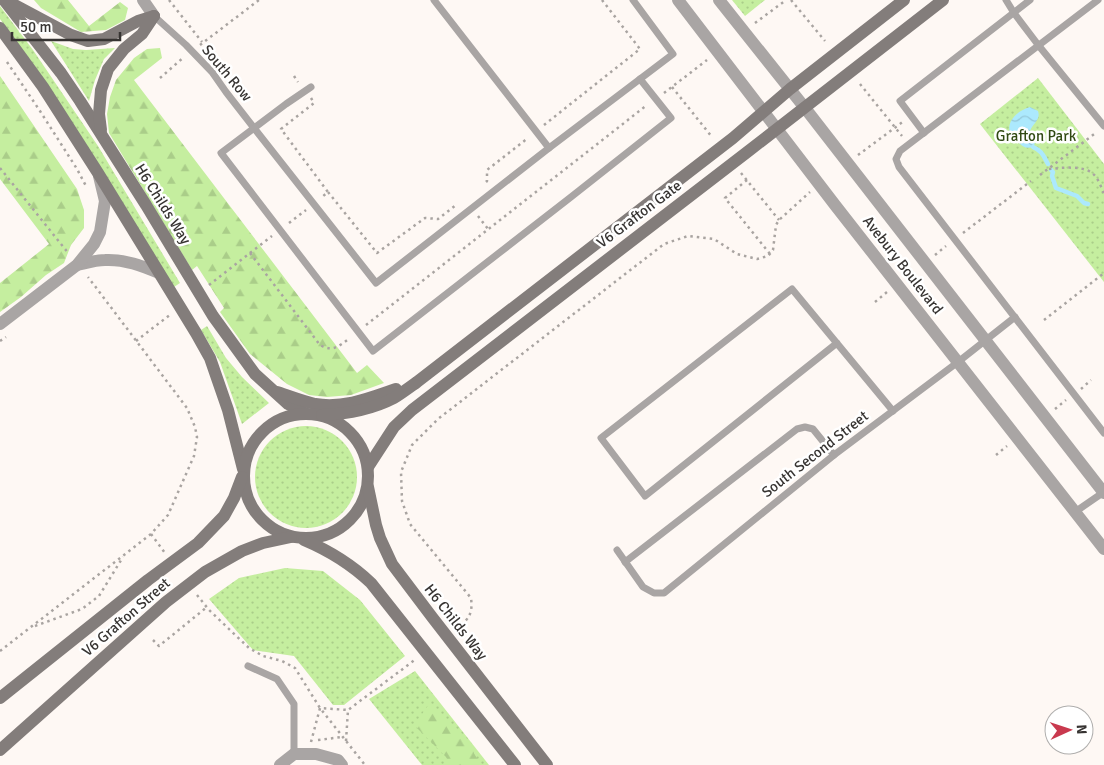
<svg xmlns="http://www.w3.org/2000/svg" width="1104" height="765" viewBox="0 0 1104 765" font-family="Signika,sans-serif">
	<defs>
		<pattern id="grass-dots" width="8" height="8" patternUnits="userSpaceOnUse" patternTransform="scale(1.25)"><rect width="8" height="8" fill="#c5ee9f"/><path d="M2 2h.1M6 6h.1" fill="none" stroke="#aacd89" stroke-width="1.8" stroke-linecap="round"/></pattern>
		<pattern id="forest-firs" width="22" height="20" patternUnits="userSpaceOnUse" patternTransform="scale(1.25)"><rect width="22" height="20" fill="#c5ee9f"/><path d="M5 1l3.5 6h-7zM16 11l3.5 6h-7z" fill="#aacd89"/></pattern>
		<pattern id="water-waves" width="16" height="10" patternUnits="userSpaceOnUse" patternTransform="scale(1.25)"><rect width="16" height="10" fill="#ace9fd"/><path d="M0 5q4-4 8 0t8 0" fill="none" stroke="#95c8d9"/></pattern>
	</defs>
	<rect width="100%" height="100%" fill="#fef8f4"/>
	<g fill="url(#grass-dots)">
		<polygon points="732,0 765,0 745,16"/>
		<polygon points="0,6 33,50 98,146 180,283 174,287 30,60 0,19"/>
		<polygon points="51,41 73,49 86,50 115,48 104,59 95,80 89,101"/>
		<polygon points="1038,78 1104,164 1104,282 980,124"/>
		<polygon points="207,326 226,358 242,377 269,403 242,424 220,362 201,330"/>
		<circle cx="306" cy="477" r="51"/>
		<polygon points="285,568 323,571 360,600 405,656 344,705 333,705 294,656 253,650 209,599 239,578"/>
		<polygon points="415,671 489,765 422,765 369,699"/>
	</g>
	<g fill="url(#forest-firs)">
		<polygon points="34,0 68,0 89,26 120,2 128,8 125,20 106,30 81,32 41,8"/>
		<polygon points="160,48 162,58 134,80 357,373 367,365 384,383 351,395 327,397 309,395 287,384 250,354 220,312 224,308 197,266 192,270 109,133 107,114 110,97 116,80 134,58 147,49"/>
		<polygon points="0,76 77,189 84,210 84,228 71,245 64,263 46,275 21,297 0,312 0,283 49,244 0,179"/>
		<polygon points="430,703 463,735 481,765 449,765 447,758 414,725"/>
	</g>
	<path fill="url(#water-waves)" d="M 1030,107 L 1038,111 C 1041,120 1033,123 1030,131 C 1035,136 1037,141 1033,147 C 1026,149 1023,147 1018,142 C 1016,140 1014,139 1012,137 C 1003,123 1018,110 1030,107 Z"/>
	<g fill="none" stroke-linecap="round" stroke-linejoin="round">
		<g stroke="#ace9fd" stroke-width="4.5">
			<path d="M 1033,147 C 1042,151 1043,155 1048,164"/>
			<polyline points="1051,170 1053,172 1052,176 1056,188 1077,196 1084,203 1088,204"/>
		</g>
		<g stroke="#a9a4a1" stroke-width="2.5" stroke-dasharray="2.5 4" stroke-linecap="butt">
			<polyline points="169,0 202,42"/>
			<polyline points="791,0 825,41"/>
			<polyline points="755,23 786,0"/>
			<polyline points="200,45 259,0"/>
			<polyline points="7,62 40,111 77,169 86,186"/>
			<polyline points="294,76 298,82"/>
			<polyline points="160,78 184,57"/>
			<polyline points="860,84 902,136"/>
			<polyline points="672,87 712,137"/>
			<polyline points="664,93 707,60"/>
			<polyline points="311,98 314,103 281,129 328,192 322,197"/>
			<polyline points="544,125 640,49 602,0"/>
			<polyline points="858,155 904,121"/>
			<polyline points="0,168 69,254"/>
			<path d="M 1049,169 C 1060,168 1082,165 1092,173 C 1098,177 1101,187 1104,194"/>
			<polyline points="741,173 779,220"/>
			<polyline points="1040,175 1097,132"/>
			<polyline points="747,180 725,198 770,254"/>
			<polyline points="486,182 487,181 487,170 528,138"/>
			<polyline points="328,192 377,253 425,218 438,219 456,205"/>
			<polyline points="478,216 488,229"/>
			<polyline points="289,223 306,210"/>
			<polyline points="963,233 1031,181"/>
			<polyline points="250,253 272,236"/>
			<polyline points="935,255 946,246"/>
			<path d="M 209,285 L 250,253 L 320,345 C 333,353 340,345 350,338"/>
			<polyline points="875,302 887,292"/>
			<polyline points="1044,320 1104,273"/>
			<polyline points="366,325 647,105"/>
			<polyline points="0,341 6,337"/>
			<polyline points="136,341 171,314"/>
			<polyline points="1081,389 1091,380"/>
			<polyline points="1055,409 1066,400"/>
			<polyline points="996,455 1007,446"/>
			<polyline points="151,534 165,553"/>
			<polyline points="197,595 209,610 249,648 263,656 282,661 295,668 320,708 365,765"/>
			<polyline points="35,626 82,609 99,596 123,557"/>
			<path d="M 456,629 C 469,619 473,614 471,598 L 410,524 L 402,501 L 401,472 L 412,445 L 438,419 L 664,244 L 688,236 L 714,239 L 737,254 L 757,259 L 768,256 L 773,250 L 776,225 L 779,220 L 810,192"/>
			<polyline points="153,640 159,646 207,607"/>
			<polyline points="0,651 151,534 168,515 194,456 197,437 195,427 187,408 88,277"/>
			<polyline points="318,740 342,737"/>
			<polyline points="346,741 348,710 416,659"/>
			<polyline points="311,742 320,708 348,710"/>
		</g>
		<g stroke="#a9a5a4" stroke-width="7">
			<polyline points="434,0 549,148"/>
			<polyline points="1006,0 1014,13 1039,46 1104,126"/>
			<polyline points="1098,0 900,151 896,159 899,167 1104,433"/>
			<polyline points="154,16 186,45 212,72 226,92 254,128 376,283 549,148 673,54 633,0"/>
			<polyline points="311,87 286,104 221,153 373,351 571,197 671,118 640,79"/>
			<polyline points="924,133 900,101 1030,0"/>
			<polyline points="837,343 645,496 601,438 792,289 893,411"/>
			<polyline points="1075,512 1104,492"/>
			<polyline points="617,550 643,587 654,593 664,593 834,455 958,362 1015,317"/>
			<polyline points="625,562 797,429 805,427 813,429 834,455"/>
			<polyline points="248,666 277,679 294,704 294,754"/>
		</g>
		<g stroke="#a9a5a4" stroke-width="12">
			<polyline points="143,0 154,16"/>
			<polyline points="678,0 835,205 1104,549"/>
			<polyline points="719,0 805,108 1104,493"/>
			<path d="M 77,265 C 86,263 96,260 105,260 C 125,259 142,266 159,273"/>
			<polyline points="0,324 77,265 94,244 100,232 105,201 99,176"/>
			<polyline points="280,765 294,754 316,754 338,760 342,765"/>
		</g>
		<g stroke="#837d7b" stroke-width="12">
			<polyline points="4,0 61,73 80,101 146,205 213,316 255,374 288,404 305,413"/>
			<polyline points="9,2 71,35 88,41 104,39 138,21 154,16"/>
			<polyline points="0,28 43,87 98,173 196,333 210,358 228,410 243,469"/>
			<polyline points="101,130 99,114 101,90 108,69 124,49 142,34 154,16"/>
			<path d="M 277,392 C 290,396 302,401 315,404 C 343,409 370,398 396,389"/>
			<circle cx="306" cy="476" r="62"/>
			<path d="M 322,415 C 348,414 371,410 394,398 C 402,393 410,387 417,382 L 733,138 L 790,89 L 904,0"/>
			<path d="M 368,467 L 394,427 L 412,410 C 589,273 767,138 943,0"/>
			<polyline points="368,487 376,525 380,538 392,564 432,617 547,765"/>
			<path d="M 304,540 C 330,551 350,563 371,583 L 515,765"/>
			<polyline points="0,698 148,580 198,543 224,516 234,498 242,477"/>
			<polyline points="0,750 166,602 205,572 242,551 263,543 291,537"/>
		</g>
	</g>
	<g text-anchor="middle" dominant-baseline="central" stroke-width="5" stroke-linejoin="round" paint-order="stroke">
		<g font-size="15" fill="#373432" stroke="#fff">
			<text transform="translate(227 73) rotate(50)">South Row</text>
			<text transform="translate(163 204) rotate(58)">H6 Childs Way</text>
			<text transform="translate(639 214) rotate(-37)">V6 Grafton Gate</text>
			<text transform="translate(903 265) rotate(52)">Avebury Boulevard</text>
			<text transform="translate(815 454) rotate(-38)">South Second Street</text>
			<text transform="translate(126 617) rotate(-41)">V6 Grafton Street</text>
			<text transform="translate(456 622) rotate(52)">H6 Childs Way</text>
		</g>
		<g font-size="15" fill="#314a13" stroke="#fff">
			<text x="1036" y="136">Grafton Park</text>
		</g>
	</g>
	<g transform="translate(1069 730) rotate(87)"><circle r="24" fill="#ffffff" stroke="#afaead"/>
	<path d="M0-4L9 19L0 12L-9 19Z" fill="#c9394e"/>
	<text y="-8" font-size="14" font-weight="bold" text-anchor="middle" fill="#373432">N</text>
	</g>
	<path d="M12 32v8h108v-8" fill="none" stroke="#373432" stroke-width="2.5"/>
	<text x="20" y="32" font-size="15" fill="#373432" stroke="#ffffff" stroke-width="4" paint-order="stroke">50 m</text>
</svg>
